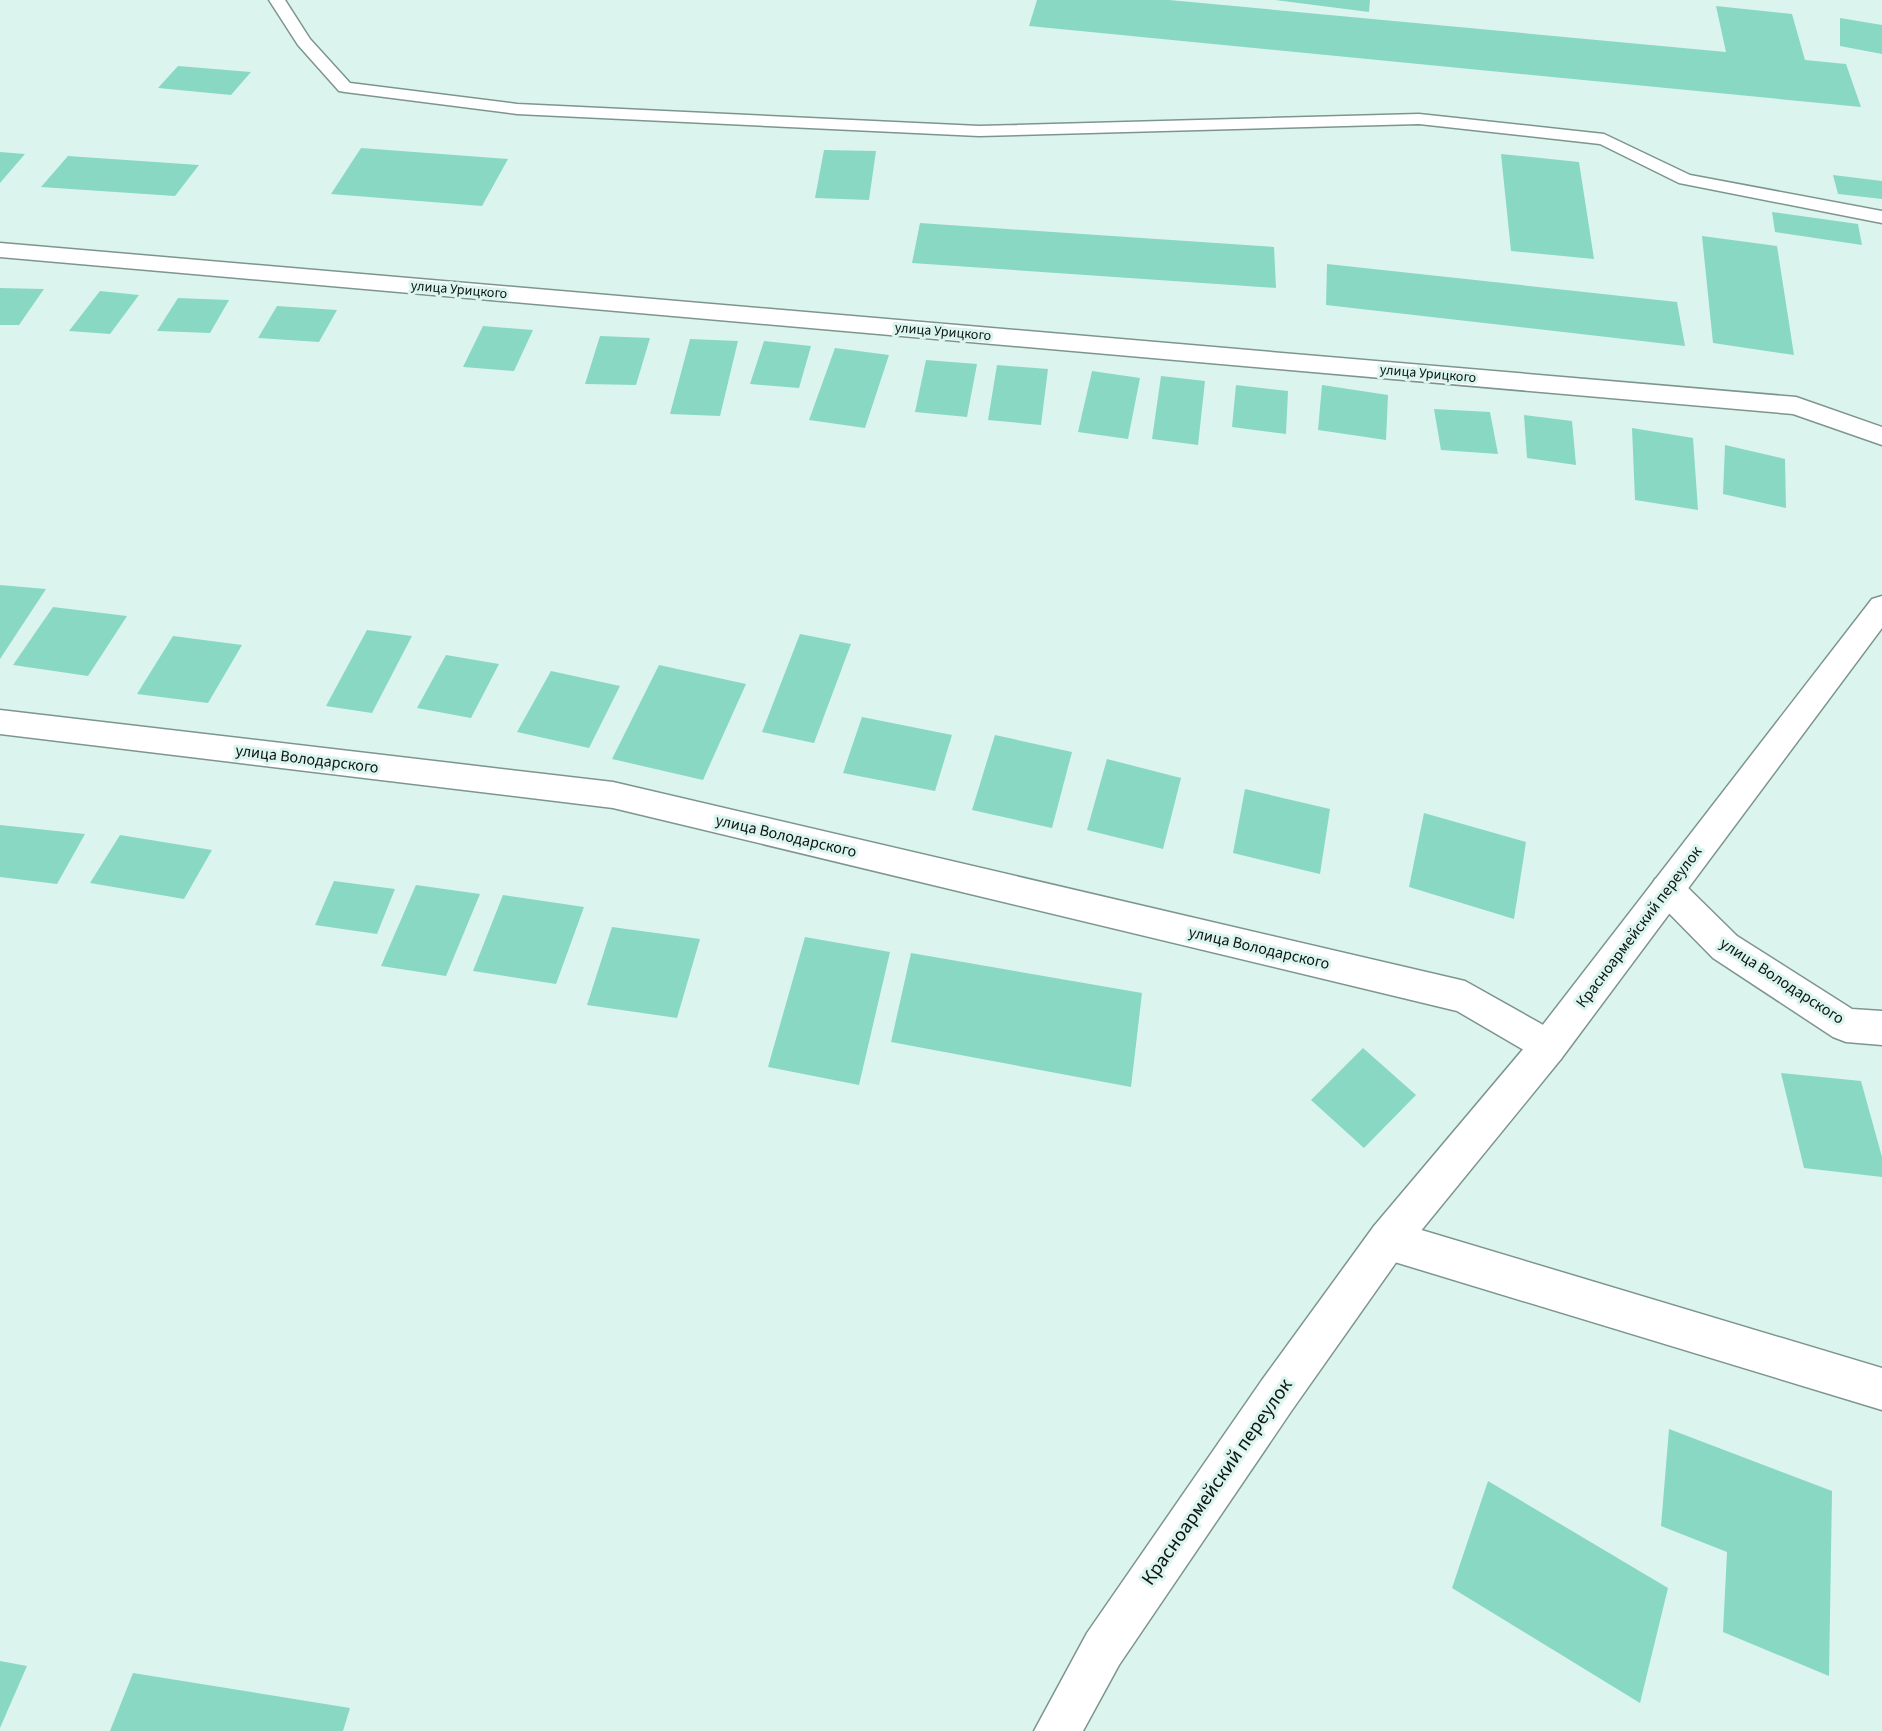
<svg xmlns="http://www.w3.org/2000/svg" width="1882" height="1731" viewBox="0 0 1882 1731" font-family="'Source Sans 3',sans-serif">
	<rect width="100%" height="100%" fill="#dbf5ee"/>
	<g fill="#89d8c4">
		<polygon points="1037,0 1169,0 1726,52 1716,6 1792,14 1805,60 1846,64 1861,107 1029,26"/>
		<polygon points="1275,0 1370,0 1369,12"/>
		<polygon points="1840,18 1882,25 1882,54 1840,46"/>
		<polygon points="178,66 251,72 231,95 158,88"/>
		<polygon points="361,148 508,159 482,206 331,194"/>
		<polygon points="824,150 876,151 869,200 815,198"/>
		<polygon points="0,152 25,154 0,183"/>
		<polygon points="1501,154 1579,162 1594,259 1511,251"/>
		<polygon points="68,156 199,165 175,196 41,187"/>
		<polygon points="1833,175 1882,181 1882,199 1838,194"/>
		<polygon points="1772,212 1858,224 1862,245 1775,232"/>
		<polygon points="920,223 1274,247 1276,288 912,263"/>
		<polygon points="1702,236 1777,246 1794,355 1713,343"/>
		<polygon points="1327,264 1677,302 1685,346 1326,305"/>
		<polygon points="0,288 44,289 19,325 0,325"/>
		<polygon points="100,291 139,295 110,334 69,331"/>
		<polygon points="178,298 229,300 210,333 157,331"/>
		<polygon points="277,306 337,310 319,342 258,338"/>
		<polygon points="483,326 533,330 514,371 463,367"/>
		<polygon points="600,336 650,338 636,385 585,384"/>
		<polygon points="690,339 738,341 720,416 670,414"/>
		<polygon points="764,341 811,346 799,388 750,384"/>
		<polygon points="835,348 889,355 865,428 809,420"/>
		<polygon points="926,360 977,364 967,417 915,412"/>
		<polygon points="997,365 1048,369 1041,425 988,420"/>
		<polygon points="1092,371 1140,378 1128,439 1078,432"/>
		<polygon points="1161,376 1205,381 1198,445 1152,439"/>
		<polygon points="1236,385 1288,391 1286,434 1232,427"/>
		<polygon points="1322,385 1388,395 1386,440 1318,430"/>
		<polygon points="1434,409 1490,412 1498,454 1441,450"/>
		<polygon points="1524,415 1572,421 1576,465 1527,458"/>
		<polygon points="1632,428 1693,438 1698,510 1635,500"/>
		<polygon points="1725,445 1785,459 1786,508 1723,494"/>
		<polygon points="0,585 46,589 0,659"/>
		<polygon points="53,607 127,616 88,676 13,665"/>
		<polygon points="367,630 412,636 372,713 326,706"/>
		<polygon points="800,634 851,644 814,743 762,732"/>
		<polygon points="173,636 242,645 208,703 137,694"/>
		<polygon points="446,655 499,664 471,718 417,708"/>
		<polygon points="659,665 746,684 703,780 612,759"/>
		<polygon points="551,671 620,686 589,748 517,732"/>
		<polygon points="862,717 952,735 935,791 843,773"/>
		<polygon points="995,735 1072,752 1052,828 972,810"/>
		<polygon points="1107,759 1181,778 1163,849 1087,830"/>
		<polygon points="1245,789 1330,809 1320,874 1233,853"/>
		<polygon points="1424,813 1526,842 1514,919 1409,887"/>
		<polygon points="0,825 85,834 57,884 0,877"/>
		<polygon points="120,835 212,850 184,899 90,883"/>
		<polygon points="334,881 395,889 377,934 315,925"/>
		<polygon points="416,885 480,894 446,976 381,966"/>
		<polygon points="503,895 584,907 556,984 473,971"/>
		<polygon points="612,927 700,939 677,1018 587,1005"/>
		<polygon points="805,937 890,952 859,1085 768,1067"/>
		<polygon points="911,953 1142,993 1131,1087 891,1042"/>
		<polygon points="1363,1048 1416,1095 1364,1148 1311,1100"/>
		<polygon points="1781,1073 1861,1081 1882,1157 1882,1177 1804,1168"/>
		<polygon points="1669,1429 1832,1491 1829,1676 1723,1632 1727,1552 1661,1526"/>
		<polygon points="1488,1481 1668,1588 1640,1703 1452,1588"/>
		<polygon points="0,1661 27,1666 0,1728"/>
		<polygon points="133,1673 350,1708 343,1731 110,1731"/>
	</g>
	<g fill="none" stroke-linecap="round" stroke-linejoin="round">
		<defs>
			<polygon id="service" points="269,0 285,0 310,39 350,83 517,104 979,126 1419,114 1604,134 1690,175 1882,211 1882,223 1679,183 1600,144 1419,124 979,136 517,114 345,92 339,91 298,45"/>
			<g id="minor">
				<polygon points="0,243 1796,397 1882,427 1882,445 1793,414 0,257"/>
				<polygon points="0,710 613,782 1465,981 1561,1035 1566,1047 1561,1059 1548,1064 1457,1011 613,808 0,734"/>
				<polygon points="1667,874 1679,879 1737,936 1852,1009 1882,1011 1882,1045 1846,1042 1833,1037 1713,958 1655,899 1650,889 1655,879"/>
				<polygon points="1388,1220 1882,1368 1882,1410 1388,1260 1374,1254 1368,1240 1374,1226"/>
			</g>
			<polygon id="tertiary" points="1882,596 1882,628 1561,1059 1402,1254 1292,1410 1119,1665 1083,1731 1034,1731 1087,1633 1262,1380 1374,1226 1535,1035 1872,599"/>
		</defs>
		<use href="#service" stroke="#7d958e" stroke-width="3"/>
		<use href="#minor" stroke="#7d958e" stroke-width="3"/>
		<use href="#tertiary" stroke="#7d958e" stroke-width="3"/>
		<use href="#service" fill="#fff" fill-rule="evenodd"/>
		<use href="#minor" fill="#fff" fill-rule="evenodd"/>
		<use href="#tertiary" fill="#fff" fill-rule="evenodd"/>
	</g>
	<g text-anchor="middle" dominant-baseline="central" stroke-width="6" stroke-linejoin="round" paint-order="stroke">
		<g font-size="14" fill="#0c1513" stroke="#dbf5ee">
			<text transform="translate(459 290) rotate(5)">улица Урицкого</text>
			<text transform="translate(943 332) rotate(5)">улица Урицкого</text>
			<text transform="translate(1428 374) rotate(5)">улица Урицкого</text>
		</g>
		<g font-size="16" fill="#0c1513" stroke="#dbf5ee">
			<text transform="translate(307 759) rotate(7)">улица Володарского</text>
			<text transform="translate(786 836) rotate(13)">улица Володарского</text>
			<text transform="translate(1639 927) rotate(-53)">Красноармейский переулок</text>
			<text transform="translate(1259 948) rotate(13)">улица Володарского</text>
			<text transform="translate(1782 981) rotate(33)">улица Володарского</text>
		</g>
		<g font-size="20" fill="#0c1513" stroke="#dbf5ee">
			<text transform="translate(1217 1482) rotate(-55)">Красноармейский переулок</text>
		</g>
	</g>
</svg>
